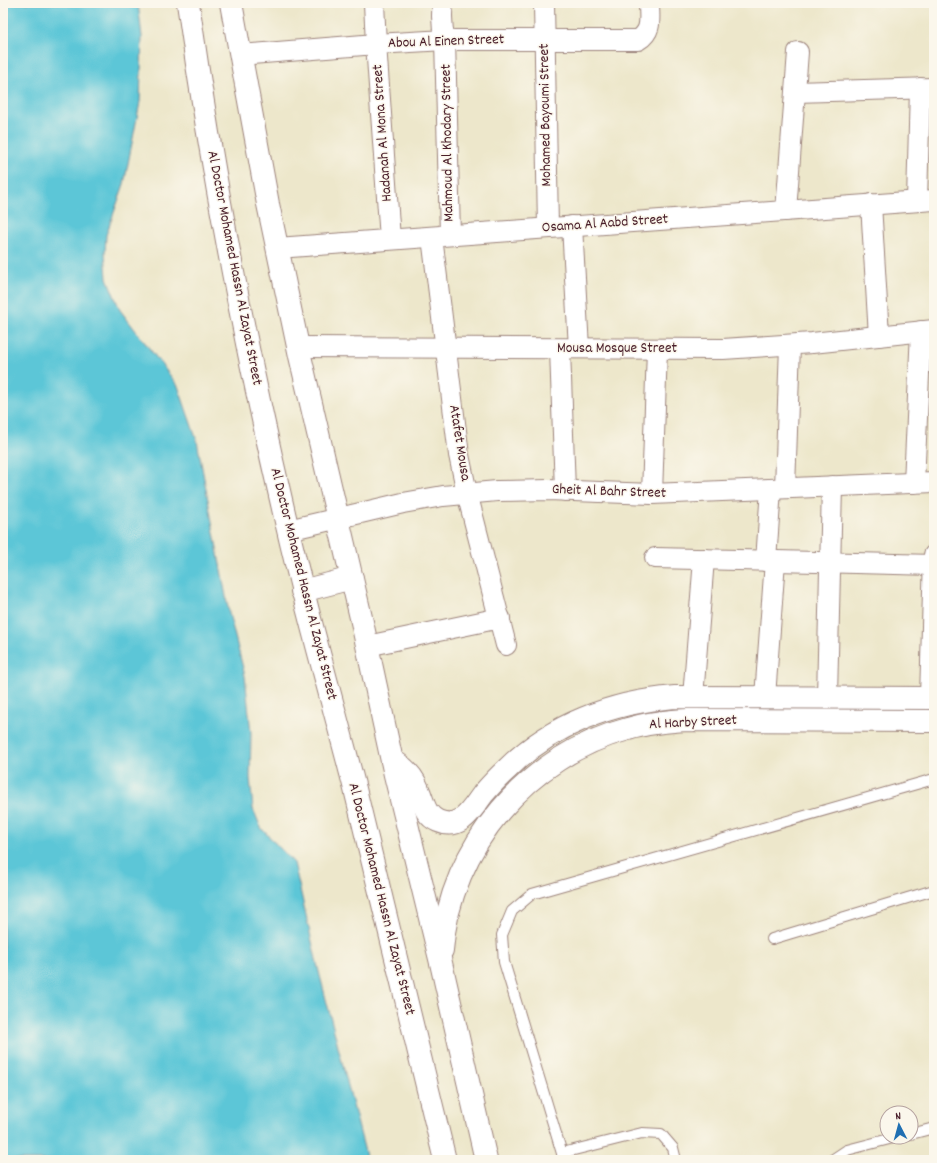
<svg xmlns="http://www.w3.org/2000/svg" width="937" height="1163" viewBox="0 0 937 1163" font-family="Dekko,sans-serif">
	<rect width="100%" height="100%" fill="#fbf7ec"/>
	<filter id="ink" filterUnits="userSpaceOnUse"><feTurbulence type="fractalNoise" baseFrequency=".025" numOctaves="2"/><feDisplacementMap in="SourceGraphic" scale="8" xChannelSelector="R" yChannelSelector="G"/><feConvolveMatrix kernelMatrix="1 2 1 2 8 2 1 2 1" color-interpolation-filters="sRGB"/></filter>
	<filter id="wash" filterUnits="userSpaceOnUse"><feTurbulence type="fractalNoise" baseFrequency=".012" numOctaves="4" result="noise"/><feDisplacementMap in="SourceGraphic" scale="16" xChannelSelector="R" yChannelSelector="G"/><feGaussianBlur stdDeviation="0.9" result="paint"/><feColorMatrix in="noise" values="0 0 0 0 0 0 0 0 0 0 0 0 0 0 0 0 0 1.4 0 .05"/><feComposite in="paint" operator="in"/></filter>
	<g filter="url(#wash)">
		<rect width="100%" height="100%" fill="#ede7cb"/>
		<polygon fill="#5cc6d7" stroke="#537281" points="3,3 138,3 142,37 140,102 124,184 106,235 105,253 107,278 120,310 178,386 197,441 229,613 245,676 251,733 250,778 253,809 261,828 294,863 318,968 367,1160 3,1160"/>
	</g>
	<g filter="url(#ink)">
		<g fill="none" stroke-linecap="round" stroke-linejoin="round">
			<defs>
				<g id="service">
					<polyline points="772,939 934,890"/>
					<polyline points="911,1134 934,1128"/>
					<polyline points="562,1153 642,1133 661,1134 673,1148 676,1160"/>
					<polyline points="564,1160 504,962 502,935 512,911 532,894 934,779"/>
					<polyline points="832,1160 847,1150 897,1137"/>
				</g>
				<g id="minor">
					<polyline points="374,3 376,44 390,239"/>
					<path d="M 443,3 C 441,16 442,28 445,40 L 450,235"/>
					<polyline points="544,3 548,228"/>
					<path d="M 240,55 L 376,44 L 445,40 L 638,40 C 653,31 649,18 649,3"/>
					<polyline points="795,92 934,88"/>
					<polyline points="917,201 920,88"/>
					<polyline points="871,204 879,336"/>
					<polyline points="786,211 798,52"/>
					<polyline points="572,226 579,348"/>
					<polyline points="432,237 459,455 467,493 506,645"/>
					<polyline points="277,248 934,200"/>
					<polyline points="298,347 723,349 812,343 934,330"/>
					<polyline points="560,349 565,491"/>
					<polyline points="914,483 921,331"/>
					<polyline points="785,488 790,345"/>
					<polyline points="652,494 657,349"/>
					<polyline points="288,530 403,503 443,496 497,491 548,490 652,494 934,482"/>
					<polyline points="655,558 934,565"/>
					<polyline points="766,561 771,489"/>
					<polyline points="367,646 500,618"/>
					<polyline points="693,697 704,559"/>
					<polyline points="765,697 775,561"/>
					<polyline points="827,697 832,486"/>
					<polyline points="930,698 934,555"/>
				</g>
				<g id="tertiary">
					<path d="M 188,3 C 213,180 247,356 288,530 C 308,617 333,703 355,789 C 385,913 415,1036 445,1160"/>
					<polyline points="231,3 268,204 300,356 362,622 395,775 441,963 486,1160"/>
					<polyline points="302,591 352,578"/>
					<path d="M 392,760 C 404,767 413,776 418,789 C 424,802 424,815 438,821 C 461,831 472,809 483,794 C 490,786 498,777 506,770 C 551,724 613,702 675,697 L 934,698"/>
					<path d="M 442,950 C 450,846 528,755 628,729 C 647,723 667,721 688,720 L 934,721"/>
				</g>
			</defs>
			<use href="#service" stroke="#9c837b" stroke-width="12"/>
			<use href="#minor" stroke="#9c837b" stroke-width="22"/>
			<use href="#tertiary" stroke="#9c837b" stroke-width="24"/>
			<use href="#service" stroke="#fff" stroke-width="10"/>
			<use href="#minor" stroke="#fff" stroke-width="20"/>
			<use href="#tertiary" stroke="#fff" stroke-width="22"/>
		</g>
	</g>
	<g text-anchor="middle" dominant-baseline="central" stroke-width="3" stroke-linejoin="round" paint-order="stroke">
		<g font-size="15" fill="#4a1f2b" stroke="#fbf7ec">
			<text transform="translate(446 42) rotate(-2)">Abou Al Einen Street</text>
			<text transform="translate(546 115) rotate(-91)">Mohamed Bayoumi Street</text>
			<text transform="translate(383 133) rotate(-94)">Hadanah Al Mona Street</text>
			<text transform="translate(448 143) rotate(-91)">Mahmoud Al Khodary Street</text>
			<text transform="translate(605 224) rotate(-4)">Osama Al Aabd Street</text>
			<text transform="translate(234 268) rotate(79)">Al Doctor Mohamed Hassn Al Zayat Street</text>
			<text x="617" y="349">Mousa Mosque Street</text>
			<text transform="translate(459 443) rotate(81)">Atafet Mousa</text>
			<text transform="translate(609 492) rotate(2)">Gheit Al Bahr Street</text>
			<text transform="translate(303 584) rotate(76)">Al Doctor Mohamed Hassn Al Zayat Street</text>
			<text transform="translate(693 723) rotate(-3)">Al Harby Street</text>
			<text transform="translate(381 899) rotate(76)">Al Doctor Mohamed Hassn Al Zayat Street</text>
		</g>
	</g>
	<rect width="937" height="1163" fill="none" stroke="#fbf7ec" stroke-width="16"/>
	<g transform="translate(899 1125) rotate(354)"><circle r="19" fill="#fbf7ec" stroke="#b4a19f"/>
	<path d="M0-3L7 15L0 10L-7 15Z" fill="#1f6fb2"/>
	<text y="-6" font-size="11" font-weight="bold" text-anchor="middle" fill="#4a1f2b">N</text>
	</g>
</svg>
